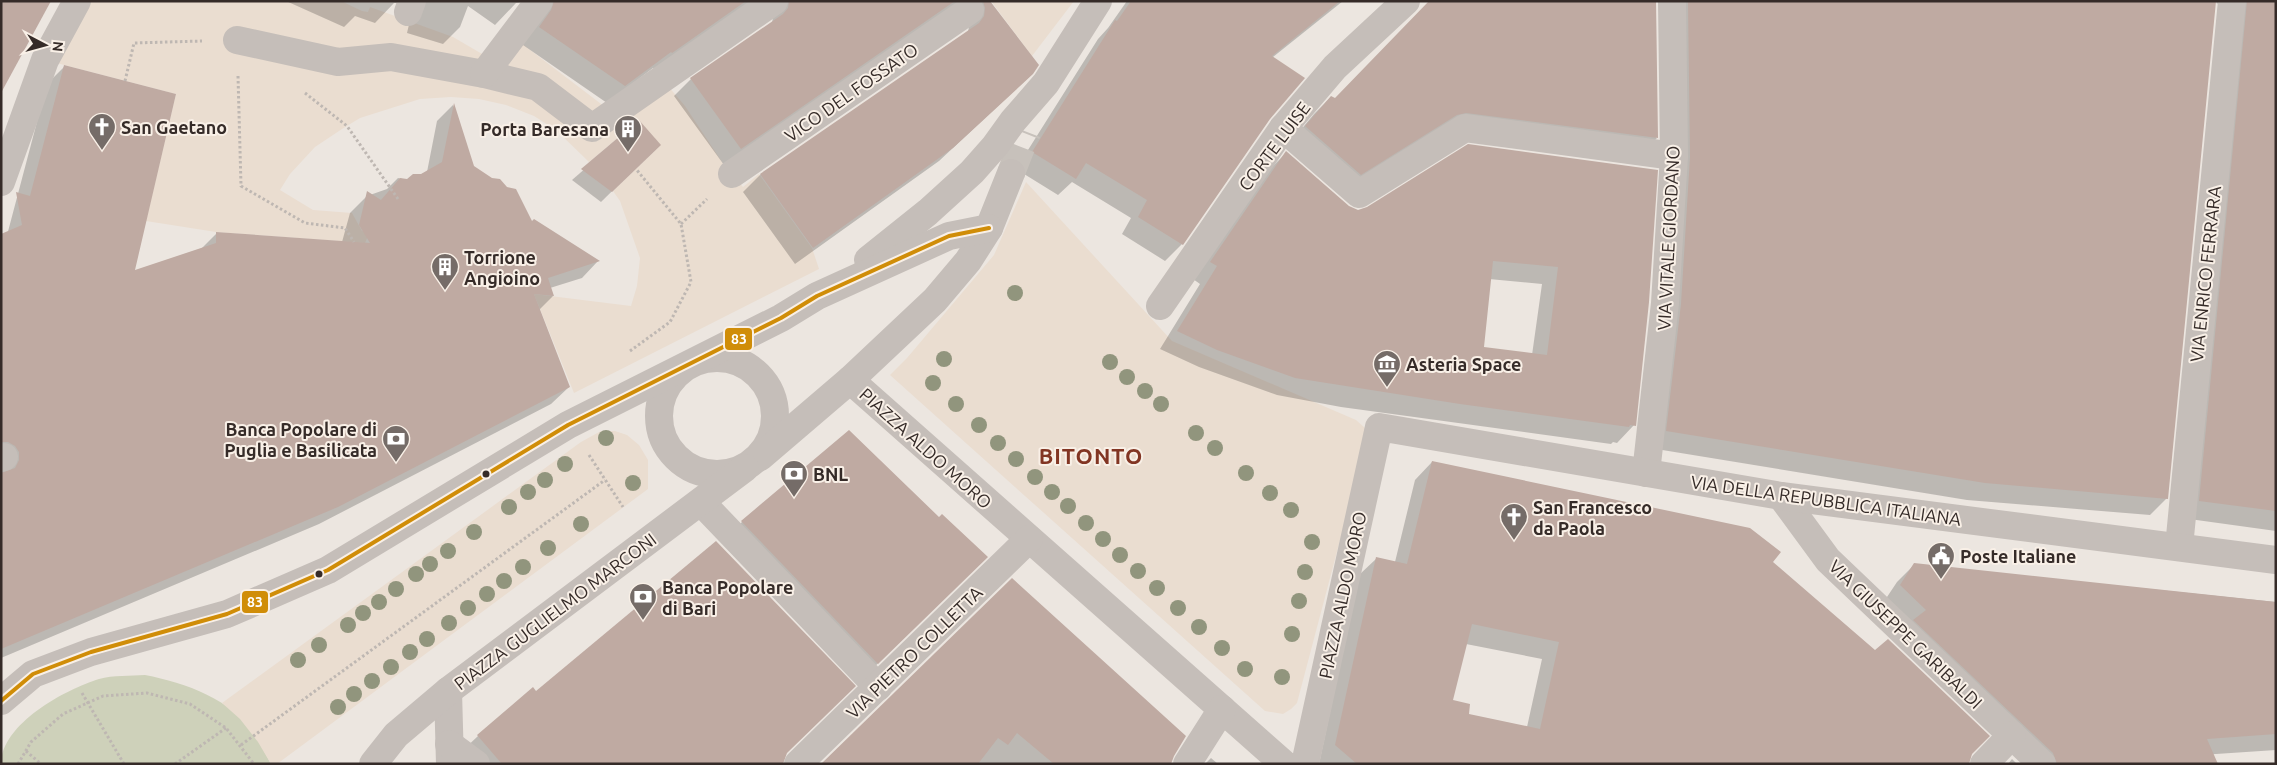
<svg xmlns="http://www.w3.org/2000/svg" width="2277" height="765" viewBox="0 0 2277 765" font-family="Ubuntu,sans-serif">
	<rect width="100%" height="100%" fill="#ece6e0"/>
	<path fill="#ced1ba" d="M 145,675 C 186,683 232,699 256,736 C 261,745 266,755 271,764 L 1,764 C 1,724 66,689 99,679 C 113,675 131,676 145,675 Z"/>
	<g fill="#eaddd0">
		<polygon points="77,1 341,1 362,11 368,12 370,7 453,37 489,58 521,43 613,113 662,79 685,106 724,165 743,187 759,174 812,248 819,269 574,393 534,294 631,306 637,286 640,258 620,201 613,191 659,147 659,143 656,140 632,122 625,129 626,131 589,162 556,130 534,116 506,105 479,99 451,97 420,99 360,118 342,129 315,147 290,174 280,190 313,210 352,213 362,231 370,232 365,243 216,232 146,221 176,94 45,60"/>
		<polygon points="991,1 1074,1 1032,56"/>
		<polygon points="1026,182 1172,341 1356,420 1365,428 1367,438 1297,703 1291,709 1283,714 1265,711 890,375 907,358 994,255"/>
		<polygon points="601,431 615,431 627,435 639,445 648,460 648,489 277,764 271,764 258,742 240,719 222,703 581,442"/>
	</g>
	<g fill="#0003" fill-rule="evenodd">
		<polygon points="286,1 988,1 1029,77 939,161 795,264 743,192 760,175 968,32 969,26 724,165 674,96 691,79 772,23 773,17 654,69 653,68 607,103 523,45 524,2 516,3 495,25 468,6 460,27 443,44 407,33 411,16 399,3 394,3 375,23 355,16 344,27"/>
		<polygon points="1127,1 1343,1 1273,57 1269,118 1182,244 1165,261 1122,234 1131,218 1072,182 1058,195 1016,169 1098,39 1108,28"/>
		<polygon points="1431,1 1657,138 1640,155 1449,129 1343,191 1289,144 1314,114 1331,97 1335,99"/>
		<polygon points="1681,1 1763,1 2167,498 2150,515 1967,500 1650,448"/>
		<polygon points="2218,1 2276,1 2276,531 2182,518 2224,6 2216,3"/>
		<polygon points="65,66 133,272 200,250 217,233 342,242 350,213 367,196 387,189 398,178 407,180 427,172 437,121 453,105 473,167 531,223 598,261 582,278 550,288 553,296 539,310 569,387 551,404 319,524 1,658 1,258 47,84"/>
		<polygon points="639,122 659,145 601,202 572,180"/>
		<path d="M 1286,153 L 1348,207 L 1358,211 L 1656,171 L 1634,425 L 1617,443 L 1613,442 L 1611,444 L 1341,407 L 1277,395 L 1199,367 L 1160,349 L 1200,284 L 1193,279 L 1269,170 ZM 1489,279 L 1542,284 L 1532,355 L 1482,348 Z"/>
		<polygon points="849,432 969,574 860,681 724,539 742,522"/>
		<path d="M 1432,462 L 1771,562 L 1972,752 L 1968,764 L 1319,764 L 1359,575 L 1377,558 L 1395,562 L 1415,480 ZM 1466,644 L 1542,659 L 1527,727 L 1467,715 L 1452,701 Z"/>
		<polygon points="1914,565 2276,602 2276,750 2201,755 2208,764 2029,764 1883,603 1897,582"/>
		<polygon points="1012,580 1170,764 822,764"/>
		<polygon points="535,692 785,753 782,764 470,764 460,753 478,736"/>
		<polygon points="1211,758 1218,764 1205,764"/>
		<polygon points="2012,759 2017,764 2008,764"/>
	</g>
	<g fill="#bfaaa2" fill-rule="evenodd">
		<polygon points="1,1 51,1 1,93"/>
		<polygon points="554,1 746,1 672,53 671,52 625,86 539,27 551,10"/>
		<polygon points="789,1 955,1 741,149 690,78 783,14 788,8"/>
		<polygon points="983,1 990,1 1039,65 1033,74 953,148 813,248 760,174 979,23 984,16 985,8"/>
		<polygon points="1131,1 1340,1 1272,56 1305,78 1270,119 1183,245 1138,217 1147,200 1086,163 1076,179 1032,152 1115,20 1117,21"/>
		<polygon points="1429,1 1656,1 1658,138 1466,113 1457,115 1361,175 1305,126 1331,96 1335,98"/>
		<polygon points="1688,1 2216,1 2168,499 1985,483 1666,431 1681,304 1690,157"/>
		<polygon points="2247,1 2276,1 2276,511 2199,501"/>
		<polygon points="64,65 176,94 135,270 216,243 216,232 370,243 359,225 367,191 381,200 400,178 407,179 413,174 421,174 442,162 454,103 474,166 492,178 500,179 507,187 516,189 532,221 534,219 600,261 548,278 554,296 534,294 570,387 338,507 1,649 1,473 15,468 19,460 19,452 15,446 8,442 1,442 1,234 22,225 16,192 30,196"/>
		<polygon points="639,120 661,145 612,192 581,169"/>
		<path d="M 1468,144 L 1658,170 L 1649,302 L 1636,426 L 1630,425 L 1629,427 L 1460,404 L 1295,378 L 1217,350 L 1177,331 L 1217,266 L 1210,262 L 1286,151 L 1349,206 L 1358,210 L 1367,207 ZM 1493,261 L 1558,267 L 1547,355 L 1484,347 Z"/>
		<polygon points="849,430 939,517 942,514 988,557 878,664 741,521"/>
		<path d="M 1432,461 L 1750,528 L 1781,552 L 1773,562 L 1875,650 L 1888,639 L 1990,736 L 1972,754 L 1969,764 L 1357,764 L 1335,745 L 1376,557 L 1407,564 ZM 1472,624 L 1559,642 L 1540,729 L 1469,714 L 1470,704 L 1453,700 Z"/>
		<polygon points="716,541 856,686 787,753 783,764 502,764 477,735 533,687 536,691"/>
		<polygon points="1914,563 2276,602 2276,734 2207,739 2218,764 2057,764 2053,753 1913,620 1926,610 1900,585"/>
		<polygon points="1012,578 1186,736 1174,756 1171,764 1054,764 1017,733 1008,745 998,738 978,764 821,764"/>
	</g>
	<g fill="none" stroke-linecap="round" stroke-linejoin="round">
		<polyline stroke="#c7c1bb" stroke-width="28" stroke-dasharray="28 14" stroke-linecap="butt" points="1011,173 1027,132"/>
		<g stroke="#beb7b2" stroke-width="3" stroke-dasharray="2.5 2.5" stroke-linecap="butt">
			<polyline points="238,76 241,186 305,223 345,228 354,242"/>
			<polyline points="125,81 134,43 202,41"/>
			<polyline points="305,93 347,126 398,199"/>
			<polyline points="681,224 707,199"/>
			<polyline points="630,351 670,322 691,282 681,224 636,169"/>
			<polyline points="589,455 623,507"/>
			<polyline points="82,693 124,764"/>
			<polyline points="241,745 605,480"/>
			<polyline points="26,751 41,764"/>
			<polyline points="18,764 31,742 63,714 103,696 147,693 190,704 226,728 254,764"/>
			<polyline points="175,764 226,728"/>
		</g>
		<g stroke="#c5beb9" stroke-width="28">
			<polyline points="408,12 412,1"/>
			<polyline points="237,40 338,62 391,57 484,74 538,87 592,128 774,1"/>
			<polyline points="484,74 539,1"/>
			<polyline points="1283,128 1359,194 1465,128 1674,156"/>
			<polyline points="732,174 970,10"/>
			<polyline points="1,182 45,60 77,1"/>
			<polyline points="868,260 928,212 972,172 995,146 1013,121 1046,83 1098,1"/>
			<polyline points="1160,306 1283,128 1335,67 1406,1"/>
			<circle cx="717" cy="416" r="58"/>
			<polyline points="850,380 1284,764"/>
			<polyline points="760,457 850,380 935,300 968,261 989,228 1011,173"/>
			<polyline points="1,458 4,457"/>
			<polyline points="1646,473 1665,303 1674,156 1672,1"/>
			<polyline points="1781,496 1828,560 2042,764"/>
			<polyline points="701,502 878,687"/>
			<polyline points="2179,547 2232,1"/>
			<polyline points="448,691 450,764"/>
			<polyline points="1,701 33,674 91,652 227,614 328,570 568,425 781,318 817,296 949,236 989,228"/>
			<polyline points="449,744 476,764"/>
			<polyline points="373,764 396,735 448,691 745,468"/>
			<polyline points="798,764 1029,539"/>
			<polyline points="1187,764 1222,709"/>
			<polyline points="1305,764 1379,427 1781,496 2276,560"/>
			<polyline points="1984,764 2012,735"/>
		</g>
		<defs>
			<polyline id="bus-1" points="1,701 33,674 91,652 227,614 328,570 568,425 781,318 817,296 949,236 989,228"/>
		</defs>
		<use href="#bus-1" stroke="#f9f0e7" stroke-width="8"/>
		<use href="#bus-1" stroke="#d08d08" stroke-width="4"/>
	</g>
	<g fill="#91957d">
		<circle cx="1015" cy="293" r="8"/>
		<circle cx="944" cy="359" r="8"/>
		<circle cx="1110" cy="362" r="8"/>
		<circle cx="1127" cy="377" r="8"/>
		<circle cx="933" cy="383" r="8"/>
		<circle cx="1145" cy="391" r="8"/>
		<circle cx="956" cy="404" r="8"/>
		<circle cx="1161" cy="404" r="8"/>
		<circle cx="979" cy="425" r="8"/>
		<circle cx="1196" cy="433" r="8"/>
		<circle cx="606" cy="438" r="8"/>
		<circle cx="998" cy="443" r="8"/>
		<circle cx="1215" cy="448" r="8"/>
		<circle cx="1016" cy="459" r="8"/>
		<circle cx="565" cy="464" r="8"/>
		<circle cx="1246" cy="473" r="8"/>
		<circle cx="1035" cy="477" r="8"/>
		<circle cx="545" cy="480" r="8"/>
		<circle cx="633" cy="483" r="8"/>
		<circle cx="528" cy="492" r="8"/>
		<circle cx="1052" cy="492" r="8"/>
		<circle cx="1270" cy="493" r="8"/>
		<circle cx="1068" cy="506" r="8"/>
		<circle cx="509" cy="507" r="8"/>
		<circle cx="1291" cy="510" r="8"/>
		<circle cx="1086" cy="523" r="8"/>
		<circle cx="581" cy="524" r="8"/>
		<circle cx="474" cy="532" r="8"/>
		<circle cx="1103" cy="539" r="8"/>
		<circle cx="1312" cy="542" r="8"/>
		<circle cx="548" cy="548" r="8"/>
		<circle cx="448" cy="551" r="8"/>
		<circle cx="1120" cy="555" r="8"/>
		<circle cx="430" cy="564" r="8"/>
		<circle cx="523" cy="567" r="8"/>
		<circle cx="1138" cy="571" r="8"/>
		<circle cx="1305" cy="572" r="8"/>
		<circle cx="416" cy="574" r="8"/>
		<circle cx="504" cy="581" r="8"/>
		<circle cx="1157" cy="588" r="8"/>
		<circle cx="396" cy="589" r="8"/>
		<circle cx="487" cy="594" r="8"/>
		<circle cx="1299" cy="601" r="8"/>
		<circle cx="379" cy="602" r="8"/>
		<circle cx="468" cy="608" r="8"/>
		<circle cx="1178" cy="608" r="8"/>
		<circle cx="363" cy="613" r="8"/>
		<circle cx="449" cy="623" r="8"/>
		<circle cx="348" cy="625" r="8"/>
		<circle cx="1199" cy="627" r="8"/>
		<circle cx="1292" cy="634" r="8"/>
		<circle cx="427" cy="639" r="8"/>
		<circle cx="319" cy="645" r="8"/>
		<circle cx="1222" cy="648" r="8"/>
		<circle cx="410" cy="652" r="8"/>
		<circle cx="298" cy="660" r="8"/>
		<circle cx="391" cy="667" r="8"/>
		<circle cx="1245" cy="669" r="8"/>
		<circle cx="1282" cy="677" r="8"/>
		<circle cx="372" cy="681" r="8"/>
		<circle cx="354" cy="694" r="8"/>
		<circle cx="338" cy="707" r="8"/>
	</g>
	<defs>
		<symbol id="church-pin" viewBox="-11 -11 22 30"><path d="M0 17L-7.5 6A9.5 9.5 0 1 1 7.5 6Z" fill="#756c68" stroke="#f9f0e7"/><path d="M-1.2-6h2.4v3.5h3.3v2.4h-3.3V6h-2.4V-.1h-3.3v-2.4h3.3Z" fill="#fff"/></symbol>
		<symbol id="building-pin" viewBox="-11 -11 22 30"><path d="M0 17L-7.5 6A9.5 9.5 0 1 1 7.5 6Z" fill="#756c68" stroke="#f9f0e7"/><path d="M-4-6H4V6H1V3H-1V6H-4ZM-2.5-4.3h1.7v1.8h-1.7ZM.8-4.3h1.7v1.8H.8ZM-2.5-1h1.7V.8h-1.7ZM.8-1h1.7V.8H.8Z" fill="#fff"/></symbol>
		<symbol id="museum-pin" viewBox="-11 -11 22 30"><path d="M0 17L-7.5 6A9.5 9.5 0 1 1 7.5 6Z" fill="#756c68" stroke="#f9f0e7"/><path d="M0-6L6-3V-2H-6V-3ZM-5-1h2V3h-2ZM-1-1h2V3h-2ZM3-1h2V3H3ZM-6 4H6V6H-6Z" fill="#fff"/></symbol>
		<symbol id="bank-pin" viewBox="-11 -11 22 30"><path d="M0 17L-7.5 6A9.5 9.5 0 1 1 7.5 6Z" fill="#756c68" stroke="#f9f0e7"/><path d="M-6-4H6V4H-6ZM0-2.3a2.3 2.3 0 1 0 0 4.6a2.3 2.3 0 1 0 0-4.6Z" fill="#fff"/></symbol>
		<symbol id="civic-pin" viewBox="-11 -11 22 30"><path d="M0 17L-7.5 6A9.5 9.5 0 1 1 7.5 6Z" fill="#756c68" stroke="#f9f0e7"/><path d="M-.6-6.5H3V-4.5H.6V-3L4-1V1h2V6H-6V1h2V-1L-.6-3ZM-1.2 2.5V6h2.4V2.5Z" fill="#fff"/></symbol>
	</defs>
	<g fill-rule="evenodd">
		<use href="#church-pin" x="86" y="111" width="32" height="43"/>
		<use href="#building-pin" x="612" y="113" width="32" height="43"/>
		<use href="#building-pin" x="429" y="251" width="32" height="43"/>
		<use href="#museum-pin" x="1371" y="348" width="32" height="43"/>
		<use href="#bank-pin" x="380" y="423" width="32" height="43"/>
		<use href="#bank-pin" x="778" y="458" width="32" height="43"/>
		<use href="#church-pin" x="1498" y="501" width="32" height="43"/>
		<use href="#civic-pin" x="1925" y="540" width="32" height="43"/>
		<use href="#bank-pin" x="627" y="581" width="32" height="43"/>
	</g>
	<g fill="#352b28" stroke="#f9f0e7" stroke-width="2">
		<circle cx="486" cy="474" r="4.5"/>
		<circle cx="319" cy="574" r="4.5"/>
	</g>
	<g text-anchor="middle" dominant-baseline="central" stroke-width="4" stroke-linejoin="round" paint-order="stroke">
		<g font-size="18" fill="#352b28" stroke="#f9f0e7">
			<text transform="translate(851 92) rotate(-35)">VICO DEL FOSSATO</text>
			<text transform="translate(1274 146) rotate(-53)">CORTE LUISE</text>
			<text transform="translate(1668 238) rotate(-87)">VIA VITALE GIORDANO</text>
			<text transform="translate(2205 274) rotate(-84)">VIA ENRICO FERRARA</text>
			<text transform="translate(926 448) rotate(42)">PIAZZA ALDO MORO</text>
			<text transform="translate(1826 500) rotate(8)">VIA DELLA REPUBBLICA ITALIANA</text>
			<text transform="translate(1342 595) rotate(-78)">PIAZZA ALDO MORO</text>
			<text transform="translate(555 611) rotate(-37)">PIAZZA GUGLIELMO MARCONI</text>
			<text transform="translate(1906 634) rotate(44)">VIA GIUSEPPE GARIBALDI</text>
			<text transform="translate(914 652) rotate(-44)">VIA PIETRO COLLETTA</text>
		</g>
		<g font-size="18" font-weight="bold" fill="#352b28" stroke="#f9f0e7" text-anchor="start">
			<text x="121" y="127">San Gaetano</text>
			<text x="609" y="129" text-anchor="end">Porta Baresana</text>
			<text x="464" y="257">Torrione<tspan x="464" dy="21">Angioino</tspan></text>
			<text x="1406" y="364">Asteria Space</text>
			<text x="377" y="429" text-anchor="end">Banca Popolare di<tspan x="377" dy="21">Puglia e Basilicata</tspan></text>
			<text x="813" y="474">BNL</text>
			<text x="1533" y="507">San Francesco<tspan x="1533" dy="21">da Paola</tspan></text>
			<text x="1960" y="556">Poste Italiane</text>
			<text x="662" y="587">Banca Popolare<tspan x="662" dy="21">di Bari</tspan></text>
		</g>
		<g font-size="22" font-weight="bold" letter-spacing="1" fill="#823523" stroke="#f9f0e7">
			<text x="1091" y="455">BITONTO</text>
		</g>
	</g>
	<g stroke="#f9f0e7" stroke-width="2">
		<rect x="724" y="327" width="29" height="24" rx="5" fill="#d08d08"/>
		<rect x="241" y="590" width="28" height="24" rx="5" fill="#d08d08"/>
	</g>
	<g font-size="14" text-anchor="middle" font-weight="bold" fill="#fff">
		<text x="739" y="344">83</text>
		<text x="255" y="607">83</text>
	</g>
	<rect width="2277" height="765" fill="none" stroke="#352b28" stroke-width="5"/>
	<g transform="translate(45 45) rotate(96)" stroke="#f9f0e7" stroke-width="4" paint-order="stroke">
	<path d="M0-4L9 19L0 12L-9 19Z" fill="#352b28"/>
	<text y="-8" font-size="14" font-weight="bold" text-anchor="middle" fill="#352b28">N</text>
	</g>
</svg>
